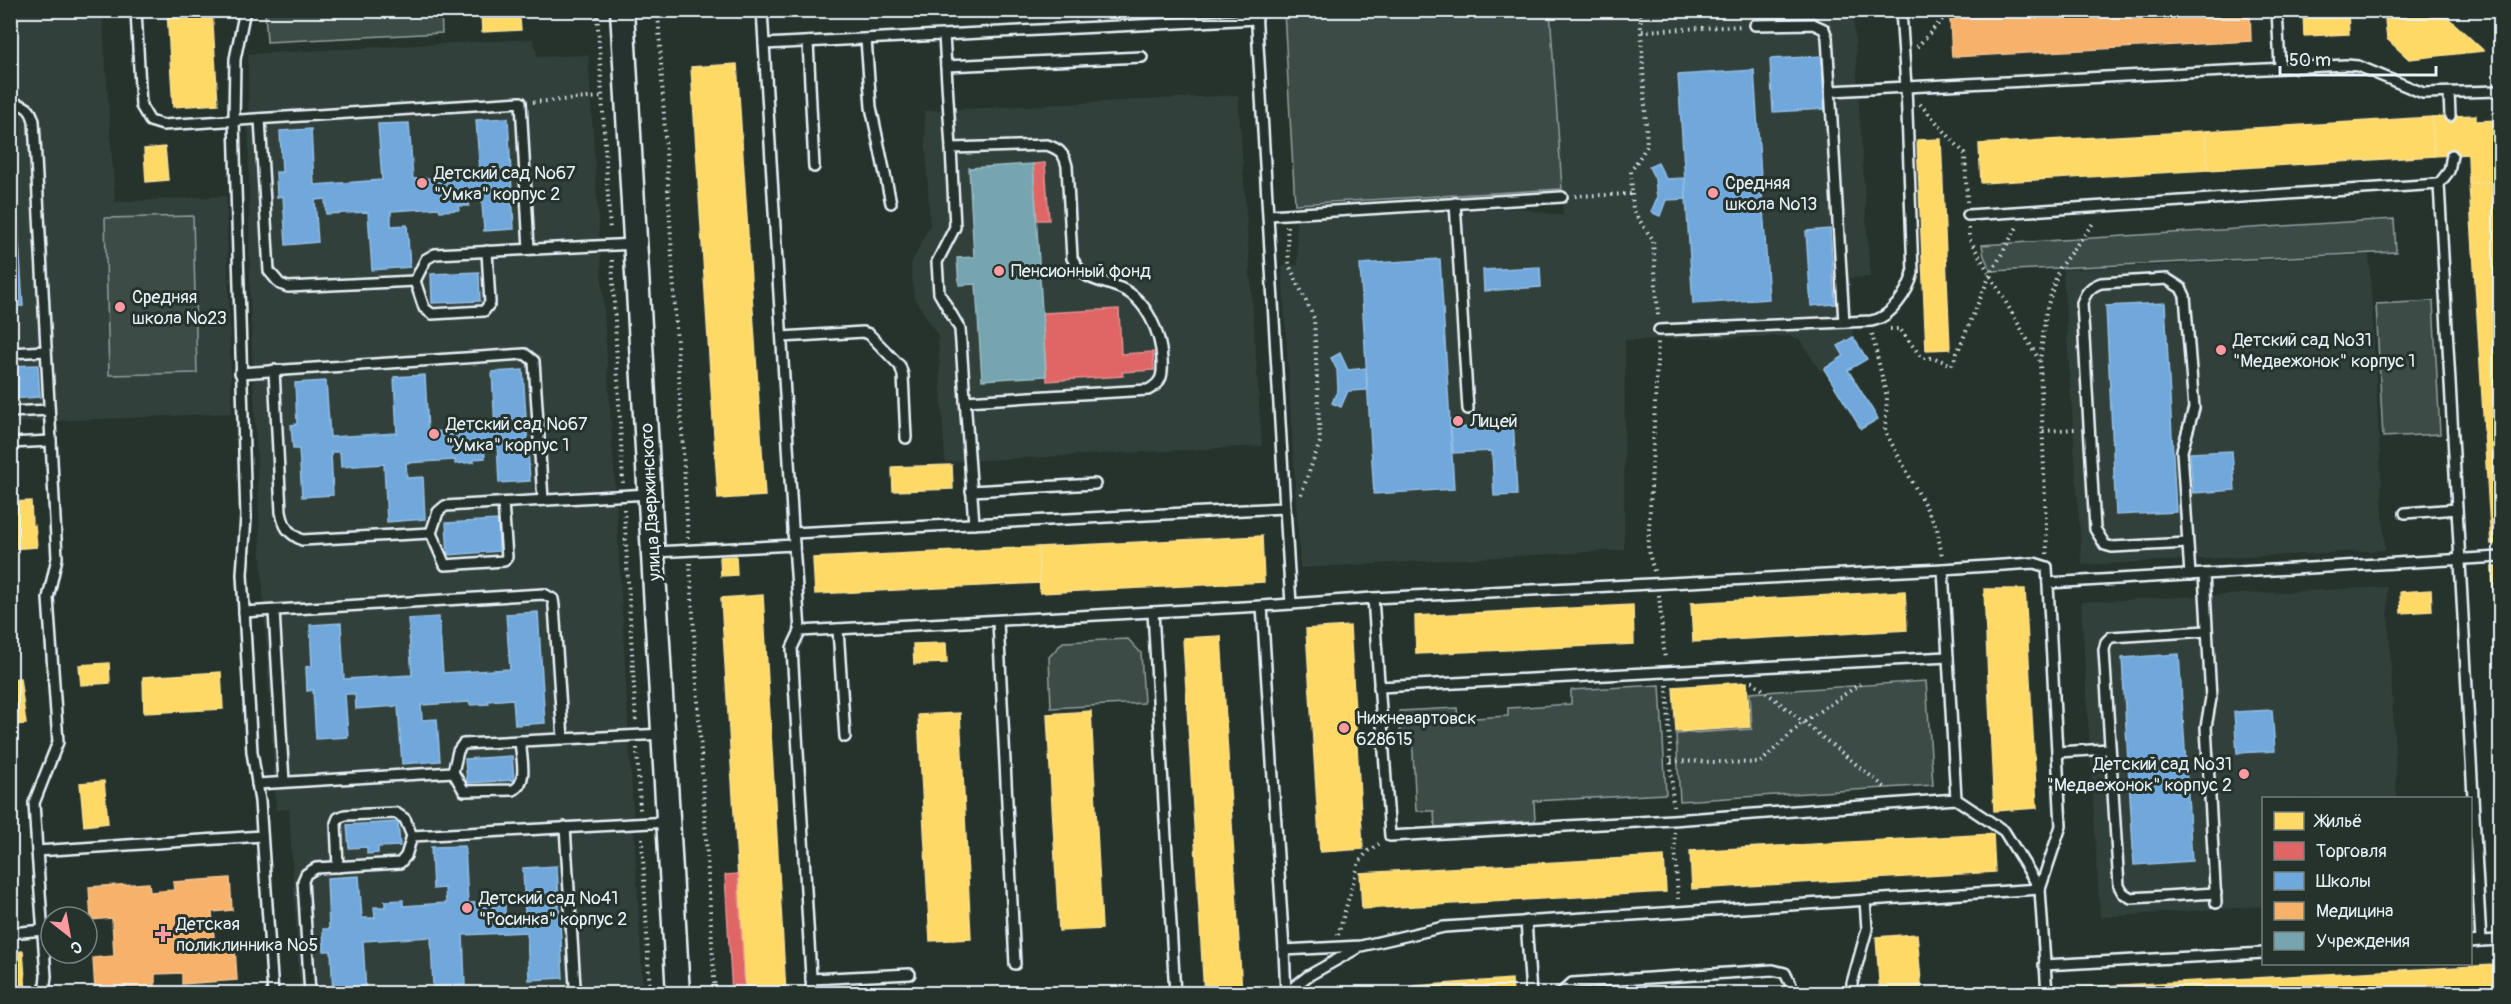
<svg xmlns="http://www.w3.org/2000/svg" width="2511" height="1004" viewBox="0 0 2511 1004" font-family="Pangolin,sans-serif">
	<rect width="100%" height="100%" fill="#26332d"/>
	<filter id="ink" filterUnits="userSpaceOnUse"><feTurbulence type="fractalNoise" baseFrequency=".0167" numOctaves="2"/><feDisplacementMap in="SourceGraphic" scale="12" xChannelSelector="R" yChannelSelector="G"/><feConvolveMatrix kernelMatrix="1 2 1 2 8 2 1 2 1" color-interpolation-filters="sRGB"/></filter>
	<g filter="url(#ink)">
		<g fill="#333f3a">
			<polygon points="1657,10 1853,11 1870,277 1850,278 1853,337 1839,346 1844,356 1820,371 1800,340 1791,336 1625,340 1624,550 1300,568 1282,266 1298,265 1296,220 1519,208 1563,216 1550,17"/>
			<polygon points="10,11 102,11 115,202 226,196 232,413 11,423"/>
			<polygon points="533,39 538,57 588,55 617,520 643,993 300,993 289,809 276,810 261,557 250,300 248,54"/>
			<polygon points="1238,95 1262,446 945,462 938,336 914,297 911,264 930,225 924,111"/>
			<polygon points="2369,255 2385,550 2082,565 2063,270"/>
			<polygon points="2387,587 2397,798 2264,798 2263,906 2100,917 2081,602"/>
		</g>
		<g fill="#3e4b47" stroke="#939ea0" stroke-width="1.5">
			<polygon points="265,11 441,11 442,33 267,42"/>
			<polygon points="1284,11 1550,11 1562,189 1295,204"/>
			<polygon points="193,216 197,373 109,375 105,218"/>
			<polygon points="2394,219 2396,252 1991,271 1984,256 1982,245"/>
			<polygon points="2433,301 2440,434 2383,437 2376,304"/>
			<polygon points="1128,639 1141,653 1144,703 1051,708 1049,657 1063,642"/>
			<polygon points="1926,681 1933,785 1680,801 1676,734 1752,729 1750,693"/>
			<polygon points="1660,685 1666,794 1534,801 1535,821 1435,827 1434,811 1416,811 1412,734 1400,734 1399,711 1457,708 1458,719 1508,716 1508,708 1571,704 1571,690"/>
		</g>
		<g fill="#ffd966" stroke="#f8e092" stroke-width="1.5">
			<polygon points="167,10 212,10 218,104 173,107"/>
			<polygon points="519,10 521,30 482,32 481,12"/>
			<polygon points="2303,10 2348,10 2349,34 2304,36"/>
			<polygon points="2387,10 2448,10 2445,15 2484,51 2409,59 2387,39 2385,19"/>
			<polygon points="737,64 765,496 718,499 691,67"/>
			<polygon points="2476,115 2476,121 2500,120 2500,181 2469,183 2468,154 2434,156 2432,117"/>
			<polygon points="2432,117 2434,156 2208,170 2205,131"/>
			<polygon points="2205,131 2208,170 1981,183 1979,144"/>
			<polygon points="1941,139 1950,349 1926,350 1917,140"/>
			<polygon points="165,147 168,180 146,182 144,149"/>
			<polygon points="2500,181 2500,544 2491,544 2469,183"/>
			<polygon points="952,465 953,489 893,491 892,467"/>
			<polygon points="31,501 32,526 35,525 37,547 10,549 10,502"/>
			<polygon points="1262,536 1264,582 1040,593 1038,547"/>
			<polygon points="1038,547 1040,583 815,594 813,558"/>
			<polygon points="736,556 737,575 721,576 720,557"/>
			<polygon points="2492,567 2500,567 2500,723"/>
			<polygon points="1984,589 2025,589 2037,808 1994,811"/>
			<polygon points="2431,590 2432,611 2401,613 2400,592"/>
			<polygon points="1905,591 1907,630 1693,642 1691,603"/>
			<polygon points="763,595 786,994 745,994 721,598"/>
			<polygon points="1633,605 1634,644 1416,654 1415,616"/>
			<polygon points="1350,626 1363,849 1320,852 1306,629"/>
			<polygon points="1221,636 1242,994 1204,994 1183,638"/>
			<polygon points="946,643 947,663 914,664 913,644"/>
			<polygon points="109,663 110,683 81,685 79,665"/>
			<polygon points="221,672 223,709 144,713 143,677"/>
			<polygon points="20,678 26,724 10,725 10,679"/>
			<polygon points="1747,682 1750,727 1676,732 1673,687"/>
			<polygon points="1091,711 1102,929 1059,931 1047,714"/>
			<polygon points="960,713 971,939 930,941 918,715"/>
			<polygon points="104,781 108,823 84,826 80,783"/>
			<polygon points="1993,834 1995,872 1692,889 1690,851"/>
			<polygon points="1664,856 1666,892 1362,909 1360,873"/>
			<polygon points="10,857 12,857 16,907 10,908"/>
			<polygon points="1917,934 1922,994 1880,994 1876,937"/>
			<polygon points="23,951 26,994 10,994 10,952"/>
			<polygon points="2495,965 2500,965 2500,994 2496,994"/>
			<polygon points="2495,965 2496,994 2067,994 2067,988"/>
			<polygon points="1512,979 1513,994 1415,994 1414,986"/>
		</g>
		<g fill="#e06666" stroke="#e29092" stroke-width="1.5">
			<polygon points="1045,163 1049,220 1037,220 1033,164"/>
			<polygon points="1119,309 1121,354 1153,352 1154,370 1122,372 1123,376 1047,381 1042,313"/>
			<polygon points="738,874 745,994 732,994 725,875"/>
		</g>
		<g fill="#6fa8dc" stroke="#93bee4" stroke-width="1.5">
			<polygon points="1822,56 1825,109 1773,112 1770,59"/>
			<polygon points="1754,70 1769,299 1693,304 1678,75"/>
			<polygon points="508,118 514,229 484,231 481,189 468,190 469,206 458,206 459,210 440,211 439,208 391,211 391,226 407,225 410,267 372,270 368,212 326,214 325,199 315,200 318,242 286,245 283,196 277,197 276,172 282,172 280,131 311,129 314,185 382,180 378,124 409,123 413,179 480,175 476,120"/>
			<polygon points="10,141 13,141 23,306 10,307"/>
			<polygon points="1658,163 1666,179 1685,178 1686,199 1666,200 1660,216 1651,212 1657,198 1655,179 1649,167"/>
			<polygon points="1830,229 1835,304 1811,306 1806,231"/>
			<polygon points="1440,259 1454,489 1374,494 1360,264"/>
			<polygon points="1540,267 1541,287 1484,291 1483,270"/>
			<polygon points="479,272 480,301 432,303 431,274"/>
			<polygon points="2165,303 2176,512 2116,515 2106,306"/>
			<polygon points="1853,337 1867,359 1848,370 1878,419 1861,429 1824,369 1844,356 1838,346"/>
			<polygon points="1340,353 1348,370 1366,368 1367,390 1348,391 1341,407 1332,403 1338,389 1337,370 1331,358"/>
			<polygon points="38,365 40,397 10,399 10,366"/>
			<polygon points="523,370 530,481 499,483 497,442 484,443 485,458 474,459 474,462 455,464 455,460 406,463 407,478 423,477 425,519 387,522 384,464 341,467 340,452 331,452 333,495 302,497 299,449 293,449 291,425 297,424 295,383 326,381 330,437 397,433 394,377 425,375 428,432 495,428 492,372"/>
			<polygon points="1513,417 1517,495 1494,496 1492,451 1453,453 1451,428 1490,426 1490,419"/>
			<polygon points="2232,451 2235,490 2193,493 2190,453"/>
			<polygon points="498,520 499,551 448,555 446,523"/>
			<polygon points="538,612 545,723 515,725 513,699 488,701 489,704 470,705 469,702 421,705 422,720 437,719 440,761 402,764 398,706 356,709 355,694 345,694 348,737 316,739 313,690 307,691 306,667 312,666 310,625 341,623 344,679 412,675 408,619 439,617 443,673 510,669 506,614"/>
			<polygon points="2179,654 2192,861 2134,865 2122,658"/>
			<polygon points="2272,710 2275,751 2237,753 2234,712"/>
			<polygon points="512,756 514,780 467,783 465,759"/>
			<polygon points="398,822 400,846 378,847 378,853 367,854 367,847 349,848 347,825"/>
			<polygon points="465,846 468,903 505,901 505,915 525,914 523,868 557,866 563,978 529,980 527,932 463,935 465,985 433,987 431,937 363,941 366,994 333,994 331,951 324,951 323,929 329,929 327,878 359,876 362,918 375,918 374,907 385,907 385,901 403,900 403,906 446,903 445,888 433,889 431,847"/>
		</g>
		<g fill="#f6b26b" stroke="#f2c595" stroke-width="1.5">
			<polygon points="2096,10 2250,10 2251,41 1952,57 1950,19"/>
			<polygon points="230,878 232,910 212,912 215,950 235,948 237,980 182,984 182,973 155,974 155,986 95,990 93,958 114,956 112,918 91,920 89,887 149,883 150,892 174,890 173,882"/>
		</g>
		<polygon fill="#76a5af" stroke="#98bcc5" stroke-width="1.5" points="1033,164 1046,376 982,380 976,284 959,285 957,258 974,257 969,168"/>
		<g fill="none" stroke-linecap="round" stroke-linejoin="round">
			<defs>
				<g id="service">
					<polyline points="136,10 141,106 150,121 163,125 521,102 529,249"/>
					<polyline points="245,10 235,59 234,121 246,517 242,574 252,752 260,801 273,994"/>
					<polyline points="1901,10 1906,87 2346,65 2358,66 2423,93 2500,91"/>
					<polyline points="2277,10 2280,67"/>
					<polyline points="1755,25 1813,24 1824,29 1827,37 1844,322"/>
					<path d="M 944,35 L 951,148 L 1047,145 C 1059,149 1064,153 1067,166 L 1072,258 C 1084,282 1098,279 1120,288 C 1147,299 1161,334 1162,360 C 1163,375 1162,383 1148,390 L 965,401"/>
					<polyline points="866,39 871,107 891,203"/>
					<polyline points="808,42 814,167"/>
					<polyline points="764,44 1257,19"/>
					<polyline points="946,66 1142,57"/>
					<polyline points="2449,93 2450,116"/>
					<path d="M 10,104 C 24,103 31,108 34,121 L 51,441"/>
					<polyline points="260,119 269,271 280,284 288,287 415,281 426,259 435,254 635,244"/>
					<polyline points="951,148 955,227 937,262 939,293 960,329 974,524"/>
					<polyline points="2439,184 2449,171 2452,155"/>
					<polyline points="1455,203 1468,409"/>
					<polyline points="1269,215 1562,197"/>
					<polyline points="1968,215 2439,184 2481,941 2470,942"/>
					<polyline points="415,281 424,308 432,314 484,311 490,303 487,251"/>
					<path d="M 1659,330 L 1871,321 C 1891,318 1908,292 1913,273 L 1906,87 L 1831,91"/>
					<polyline points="782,337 863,332 869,334 900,366 903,375 906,438"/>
					<polyline points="10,353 46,351"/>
					<path d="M 274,370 L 281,512 C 284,527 288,533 302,540 L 431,533"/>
					<polyline points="240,373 525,354 534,361 543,500"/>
					<polyline points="10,412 49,410"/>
					<polyline points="10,443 51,441 57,558 48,598 58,742 34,803 37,851"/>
					<polyline points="971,491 1095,484"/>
					<polyline points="503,503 507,557 504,561 445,565 431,533 438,512 445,506 648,494"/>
					<polyline points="1285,508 1291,604 1373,598 1390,836 1673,820 1956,799 1943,569 2034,563 2047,567 2061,826 2040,889 2047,994"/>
					<polyline points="2405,513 2457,509"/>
					<polyline points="793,533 1285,508 1256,10"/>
					<path d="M 2188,543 L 2112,547 L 2105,545 L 2095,529 L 2082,303 C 2086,292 2090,287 2101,283 L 2167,279 L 2181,288 L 2185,296 L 2194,408 L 2182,451 L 2190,575"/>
					<polyline points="794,545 800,631 792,648 812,994"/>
					<polyline points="654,552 794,545 762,10"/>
					<polyline points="2204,574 2211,698 2206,727 2216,903"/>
					<polyline points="2048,583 2500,557"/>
					<polyline points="1373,598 1943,569"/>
					<polyline points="1291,604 1262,606 1284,950 1361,946 1444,927 2040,889 2004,831 1956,799"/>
					<polyline points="274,611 284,782"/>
					<polyline points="244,612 544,594 553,599 554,606 563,739"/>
					<polyline points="1153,612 1175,994"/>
					<polyline points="998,621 1015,964"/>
					<polyline points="838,629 845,737"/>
					<polyline points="800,631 1262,606"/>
					<polyline points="2207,631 2111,637 2106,642 2104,650 2119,886 2123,893 2131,898 2216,893"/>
					<polyline points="1379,687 1948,657"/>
					<path d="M 520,741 C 521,756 529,783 513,790 L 464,791 L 453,772 L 458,751 L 463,744 L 664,734"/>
					<polyline points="2057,752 2109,749"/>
					<polyline points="257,784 453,772"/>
					<polyline points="565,827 575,986 572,994"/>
					<polyline points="338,867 336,823 338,818 345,815 396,813 405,819 412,836"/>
					<polyline points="1526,921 1531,994"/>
					<polyline points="10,933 44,930"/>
					<polyline points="2481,941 2500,940"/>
					<polyline points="1284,950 1286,994"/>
					<polyline points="2044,965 2264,953"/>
					<polyline points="811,979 910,974"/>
					<polyline points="1286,993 1308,976 1356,949"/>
					<polyline points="44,994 46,976 37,851 262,836"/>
					<polyline points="310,994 303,881 306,874 316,868 400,863 406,856 412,836 669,822"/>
					<polyline points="1560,994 1572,983 1773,970 1785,973 1791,985 1792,994"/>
					<polyline points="1852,994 1852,983 1867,929 1865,900"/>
				</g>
				<polyline id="tertiary" points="622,10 678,994"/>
			</defs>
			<use href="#service" stroke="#e8f1f8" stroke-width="14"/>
			<use href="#tertiary" stroke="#e8f1f8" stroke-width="27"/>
			<g stroke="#e8f1f8" stroke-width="4" stroke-dasharray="1.5 4.5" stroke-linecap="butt">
				<polyline points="597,10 610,231"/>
				<polyline points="658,10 688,538"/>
				<polyline points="1547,11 1559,10"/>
				<polyline points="1642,31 1743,26"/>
				<polyline points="1917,47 1951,10"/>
				<polyline points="533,102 602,97"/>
				<polyline points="1920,104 1965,154 1967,202"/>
				<polyline points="1632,194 1633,211 1653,240 1658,316"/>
				<polyline points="1575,196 1632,194 1631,171 1647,146 1640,10"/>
				<polyline points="1287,226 1289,265 1314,318 1320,442 1300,497"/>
				<polyline points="1969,228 1969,238 2039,360"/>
				<polyline points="612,260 623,483"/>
				<polyline points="1890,329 1900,329 1922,358 1935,358 1952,365 1990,275 2018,225"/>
				<polyline points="1872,334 1887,398 1885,431 1937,528 1942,557"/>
				<polyline points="2043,431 2075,429"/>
				<polyline points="624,509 636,723"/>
				<polyline points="2047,554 2040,361 2046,311 2059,268 2094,222"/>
				<polyline points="690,563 715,994"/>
				<polyline points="1654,571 1648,550 1658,342"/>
				<polyline points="1659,595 1665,660"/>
				<polyline points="1752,681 1887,789"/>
				<polyline points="1667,685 1673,806"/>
				<polyline points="637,748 640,810"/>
				<polyline points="1671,761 1760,763 1802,723 1860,684"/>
				<polyline points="1674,832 1678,899"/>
				<polyline points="642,838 650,994"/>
				<polyline points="1338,935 1359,862 1368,851 1379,844"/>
			</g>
			<use href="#service" stroke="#26332d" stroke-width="9"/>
			<use href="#tertiary" stroke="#26332d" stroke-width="22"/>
		</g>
	</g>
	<g fill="#ff9aa2" stroke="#26332d" stroke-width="2">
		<circle cx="422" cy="183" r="6"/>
		<circle cx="1713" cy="193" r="6"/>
		<circle cx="999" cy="271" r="6"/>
		<circle cx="120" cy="307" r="6"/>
		<circle cx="2221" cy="350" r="6"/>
		<circle cx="1458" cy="421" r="6"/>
		<circle cx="434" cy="434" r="6"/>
		<circle cx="1344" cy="728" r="6"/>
		<circle cx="2244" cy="774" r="6"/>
		<circle cx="467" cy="908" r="6"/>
		<path d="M160 925h6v6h6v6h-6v6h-6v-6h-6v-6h6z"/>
	</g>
	<g text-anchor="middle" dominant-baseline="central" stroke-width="6" stroke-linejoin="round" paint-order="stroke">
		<g font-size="18" fill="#e8f1f8" stroke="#26332d" text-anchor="start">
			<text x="434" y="173">Детский сад №67<tspan x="434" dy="21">"Умка" корпус 2</tspan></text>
			<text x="1725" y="183">Средняя<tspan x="1725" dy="21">школа №13</tspan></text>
			<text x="1011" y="271">Пенсионный фонд</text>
			<text x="132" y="297">Средняя<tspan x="132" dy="21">школа №23</tspan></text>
			<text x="2233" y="340">Детский сад №31<tspan x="2233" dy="21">"Медвежонок" корпус 1</tspan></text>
			<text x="1470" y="421">Лицей</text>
			<text x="446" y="424">Детский сад №67<tspan x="446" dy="21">"Умка" корпус 1</tspan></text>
			<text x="1356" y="718">Нижневартовск<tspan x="1356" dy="21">628615</tspan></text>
			<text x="2232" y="764" text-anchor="end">Детский сад №31<tspan x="2232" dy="21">"Медвежонок" корпус 2</tspan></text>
			<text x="479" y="898">Детский сад №41<tspan x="479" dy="21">"Росинка" корпус 2</tspan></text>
			<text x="176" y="924">Детская<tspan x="176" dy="21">поликлинника №5</tspan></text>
		</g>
		<g font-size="18" fill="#e8f1f8" stroke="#26332d">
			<text transform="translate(651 502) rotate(-93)">улица Дзержинского</text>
		</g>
	</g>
	<rect width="2511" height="1004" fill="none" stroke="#26332d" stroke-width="36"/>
	<rect x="18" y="18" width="2475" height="968" fill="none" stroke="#e8f1f8" stroke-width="2" filter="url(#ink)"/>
	<rect x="2262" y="797" width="210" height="168" fill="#26332d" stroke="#747f7e" stroke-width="1.5"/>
	<rect x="2274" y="812" width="30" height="18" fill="#ffd966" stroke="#747f7e" stroke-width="1.5"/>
	<text x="2316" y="827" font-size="18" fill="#e8f1f8">Жильё</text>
	<rect x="2274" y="842" width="30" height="18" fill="#e06666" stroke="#747f7e" stroke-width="1.5"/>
	<text x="2316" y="857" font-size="18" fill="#e8f1f8">Торговля</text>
	<rect x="2274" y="872" width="30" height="18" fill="#6fa8dc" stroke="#747f7e" stroke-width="1.5"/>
	<text x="2316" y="887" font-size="18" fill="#e8f1f8">Школы</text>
	<rect x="2274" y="902" width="30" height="18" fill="#f6b26b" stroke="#747f7e" stroke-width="1.5"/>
	<text x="2316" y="917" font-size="18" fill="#e8f1f8">Медицина</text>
	<rect x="2274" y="932" width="30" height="18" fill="#76a5af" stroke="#747f7e" stroke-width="1.5"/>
	<text x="2316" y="947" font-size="18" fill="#e8f1f8">Учреждения</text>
	<g transform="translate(69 935) rotate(149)"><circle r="28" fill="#26332d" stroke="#747f7e" stroke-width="1.5"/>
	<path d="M0-4.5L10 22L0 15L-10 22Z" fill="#ff9aa2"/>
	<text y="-9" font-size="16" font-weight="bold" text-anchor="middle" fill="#e8f1f8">С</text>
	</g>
	<path d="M2280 66v9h156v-9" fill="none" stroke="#e8f1f8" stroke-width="3"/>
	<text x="2289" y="66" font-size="18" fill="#e8f1f8" stroke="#26332d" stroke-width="4.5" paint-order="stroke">50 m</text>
</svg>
